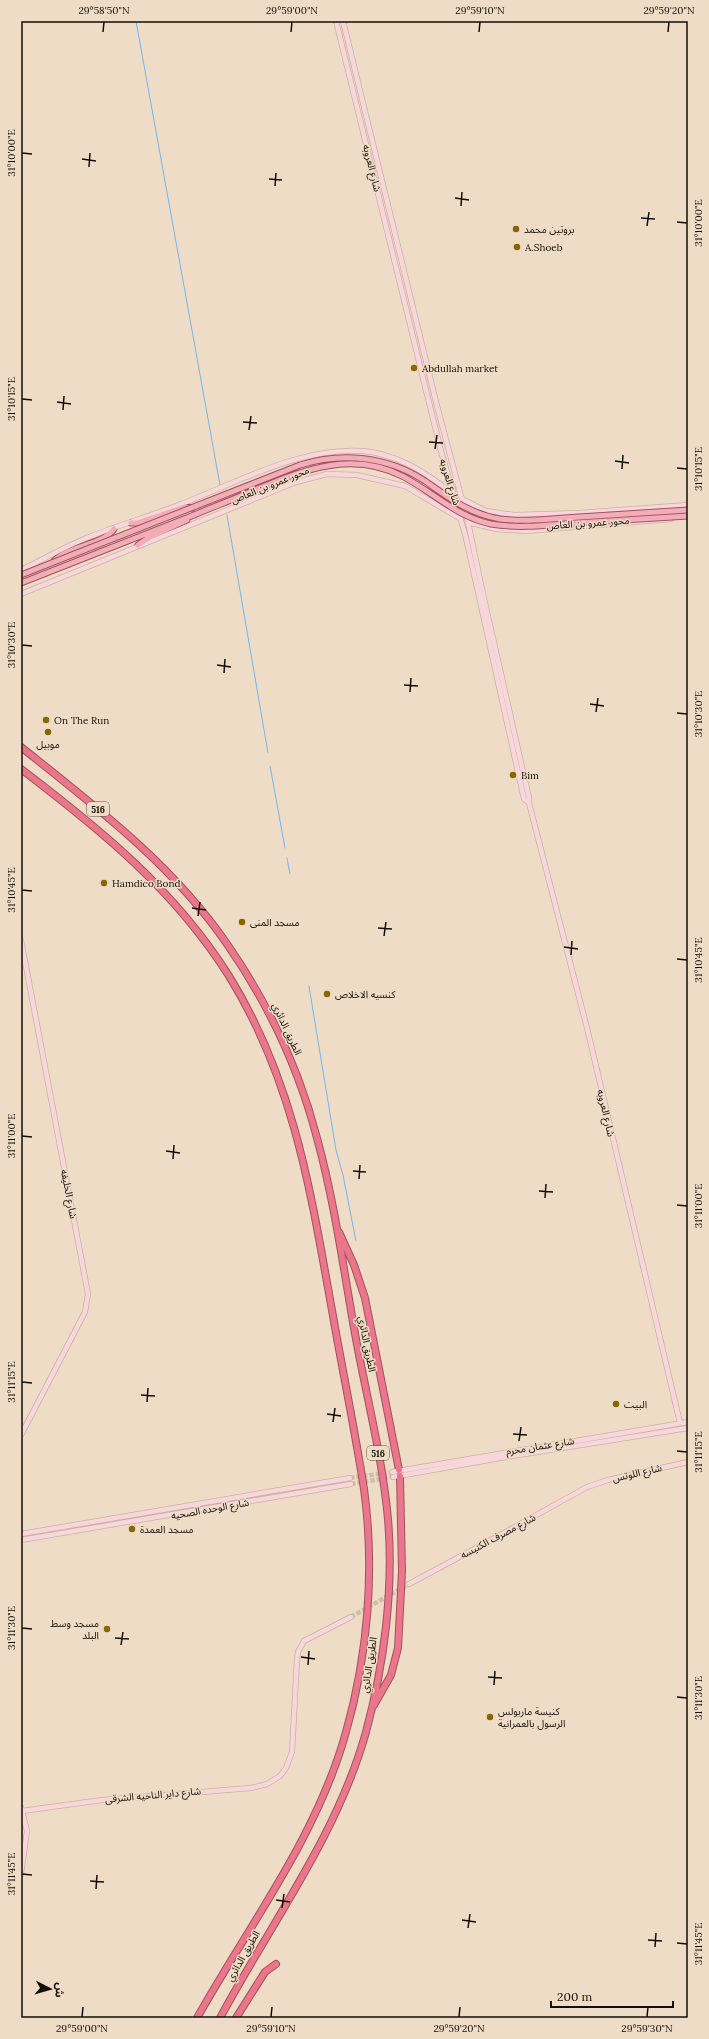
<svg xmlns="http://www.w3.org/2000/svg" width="709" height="2039" font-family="Lora,'Noto Sans Arabic',serif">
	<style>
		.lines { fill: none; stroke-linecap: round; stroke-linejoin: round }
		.stream { stroke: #73b6ec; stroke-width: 1 }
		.secondary-tunnel { stroke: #cebda9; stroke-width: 4.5; stroke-dasharray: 4.5 2; stroke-linecap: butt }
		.secondary-casing { stroke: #c6b49f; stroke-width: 6 }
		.primary-casing { stroke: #a0525d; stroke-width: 7 }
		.highway-casing { stroke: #a0525d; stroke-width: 8 }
		.secondary { stroke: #f9d6dc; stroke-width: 4.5 }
		.primary { stroke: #f3adb9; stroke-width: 5 }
		.highway { stroke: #eb768b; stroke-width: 6 }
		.primary-bridge-casing { stroke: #a0525d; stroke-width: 7; stroke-linecap: butt }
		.primary-bridge { stroke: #f3adb9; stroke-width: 5 }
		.ticks { fill: none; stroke: #140e07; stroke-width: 1.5 }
		.poi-dot { fill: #886602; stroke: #efdcc6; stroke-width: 1.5 }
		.labels { text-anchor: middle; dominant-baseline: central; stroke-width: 3; stroke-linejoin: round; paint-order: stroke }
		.shield { fill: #efdcc6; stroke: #564c40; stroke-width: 1 }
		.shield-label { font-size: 9px; font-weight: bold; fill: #140e07 }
		.street-label { font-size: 10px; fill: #140e07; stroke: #efdcc6 }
		.poi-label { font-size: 10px; fill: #140e07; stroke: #efdcc6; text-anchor: start }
		.neatline { fill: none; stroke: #140e07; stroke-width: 1.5 }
		.ticks-label { font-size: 10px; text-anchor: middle; fill: #140e07 }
	</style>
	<rect width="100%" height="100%" fill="#efdcc6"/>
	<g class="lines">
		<path class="stream" d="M136,21l84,464
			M227,515l41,238
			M270,766l15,82
			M287,858l3,16
			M309,986l27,164 7,25 13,66"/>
		<path class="secondary-tunnel" d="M350,1478l42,-6
			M351,1484l42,-7
			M351,1617l58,-33"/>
		<defs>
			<path id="secondary" d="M336,21l87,357 18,73 25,87 58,261 5,4
				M343,21l94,385 31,116 15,72 46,204v5l59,229 92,391
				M462,499l24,12 28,4 65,-2 109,-8
				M468,522l28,7 30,2 145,-12
				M21,570c23,-11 45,-24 68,-33 30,-12 62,-21 92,-33 58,-22 118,-57 182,-53 33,3 58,19 84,38h6
				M21,594l275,-112 31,-8 30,1 48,11 56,33
				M21,940l67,354 -3,18 -64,123
				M392,1472l296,-50
				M393,1477l107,-19 188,-30
				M21,1534l329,-56
				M21,1540l330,-56
				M409,1584l95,-51 83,-46 21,-7 80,-18
				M21,1807l6,24 -6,43
				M22,1811l80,-11 149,-12 16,-4 13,-8 6,-8 6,-16 5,-93 1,-7 6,-11 47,-24
				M21,1823l3,-5"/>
			<path id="primary" d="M131,523h6l48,-16 7,1
				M138,545l10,-7 39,-18
				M54,561c15,-16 47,-15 60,-32
				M21,583l173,-68"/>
			<path id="highway" d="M21,747c74,59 152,118 206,197 41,59 72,125 90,194 17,62 26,127 37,190 11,63 28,126 34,191 6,69 -4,146 -22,213 -29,104 -95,191 -146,286
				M21,769c80,61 153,120 208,207 66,107 82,218 104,340 10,57 22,115 31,173 11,80 4,166 -18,243 -29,105 -97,193 -149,286
				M339,1232l15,33 11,33 34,172
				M374,1705l17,-30 7,-27 4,-77 -2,-95
				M236,2018l29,-46 11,-8"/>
		</defs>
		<use href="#secondary" class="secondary-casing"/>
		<use href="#primary" class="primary-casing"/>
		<use href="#highway" class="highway-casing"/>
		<use href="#secondary" class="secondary"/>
		<use href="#primary" class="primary"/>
		<use href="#highway" class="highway"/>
		<defs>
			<path id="primary-bridge" d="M194,515c19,-8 38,-15 56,-23 51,-21 100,-43 154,-15 30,16 53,40 87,47 28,5 57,1 85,-1 37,-2 75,-5 112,-7
				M21,575l279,-110c42,-13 87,-9 125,16 24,17 45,33 75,38 26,3 53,0 79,-2 36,-2 73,-5 109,-7"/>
		</defs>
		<use href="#primary-bridge" class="primary-bridge-casing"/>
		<use href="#primary-bridge" class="primary-bridge"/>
	</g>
	<path class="ticks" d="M103,32l1,-10M291,32l1,-10M479,32l1,-10M668,32l1,-10M22,153l10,1M82,159l14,2M89,167l1,-14M269,179l13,1M275,186l1,-13M455,198l14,2M461,206l1,-14M641,218l14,1M677,222l10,1M647,226l2,-14M22,399l10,1M57,402l14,2M63,410l1,-14M243,422l14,1M249,430l2,-14M429,442l14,1M435,449l2,-14M615,461l14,2M677,468l10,1M622,469l1,-14M22,645l10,1M217,665l14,2M224,673l1,-14M404,685l14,1M410,692l1,-14M590,704l14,2M596,712l2,-14M677,713l10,1M22,890l10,1M192,908l14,2M198,916l2,-14M378,928l14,1M384,936l2,-14M564,947l14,2M571,955l1,-14M677,959l10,1M22,1136l10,1M166,1151l14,2M173,1159l1,-14M353,1171l13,1M359,1179l1,-14M539,1191l14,1M545,1198l1,-14M677,1205l10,1M22,1382l10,1M141,1395l14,1M147,1402l1,-14M327,1414l14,2M333,1422l2,-14M513,1434l14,1M519,1441l2,-14M677,1451l10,1M22,1628l10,1M115,1638l14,1M121,1645l2,-13M301,1657l14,2M308,1665l1,-14M488,1677l14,1M494,1685l1,-14M677,1697l10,1M22,1874l10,1M90,1881l14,1M96,1889l1,-14M276,1900l14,2M282,1908l2,-14M462,1920l14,2M468,1928l2,-14M648,1940l14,1M677,1943l10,1M655,1947l1,-14M82,2017l1,-10M271,2017l1,-10M459,2017l1,-10M647,2017l1,-10"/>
	<g class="poi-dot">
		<circle cx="516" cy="229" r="4"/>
		<circle cx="517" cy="247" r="4"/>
		<circle cx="414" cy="368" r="4"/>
		<circle cx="46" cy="720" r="4"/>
		<circle cx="48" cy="732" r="4"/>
		<circle cx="513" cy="775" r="4"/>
		<circle cx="104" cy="883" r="4"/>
		<circle cx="242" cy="922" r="4"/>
		<circle cx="327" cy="994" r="4"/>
		<circle cx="616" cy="1404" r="4"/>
		<circle cx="132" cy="1529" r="4"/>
		<circle cx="107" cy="1629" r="4"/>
		<circle cx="490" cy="1717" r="4"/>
	</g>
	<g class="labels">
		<g class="shield">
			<rect x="87" y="802" width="22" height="14" rx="3"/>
			<rect x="367" y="1446" width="22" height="14" rx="3"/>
		</g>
		<g class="shield-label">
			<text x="98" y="809">516</text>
			<text x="378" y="1453">516</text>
		</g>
		<g class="street-label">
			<text transform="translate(372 168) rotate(76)">شارع العروبه</text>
			<text transform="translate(450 482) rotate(73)">شارع العروبه</text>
			<text transform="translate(270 485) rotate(-22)">محور عمرو بن العاص</text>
			<text transform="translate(588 523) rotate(-4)">محور عمرو بن العاص</text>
			<text transform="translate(287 1029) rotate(65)">الطريق الدائري</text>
			<text transform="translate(606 1113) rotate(77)">شارع العروبه</text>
			<text transform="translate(69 1194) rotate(79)">شارع الخليفه</text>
			<text transform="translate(367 1344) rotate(79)">الطريق الدائري</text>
			<text transform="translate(540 1446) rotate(-9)">شارع عثمان محرم</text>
			<text transform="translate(637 1473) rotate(-13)">شارع اللوتس</text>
			<text transform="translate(210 1509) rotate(-10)">شارع الوحده الصحيه</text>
			<text transform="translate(498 1536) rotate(-28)">شارع مصرف الكنيسه</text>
			<text transform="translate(369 1665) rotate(-81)">الطريق الدائري</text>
			<text transform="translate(153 1795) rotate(-5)">شارع داير الناحيه الشرقى</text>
			<text transform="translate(243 1956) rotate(-60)">الطريق الدائري</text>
		</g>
		<g class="poi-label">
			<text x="524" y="229">بروتين محمد</text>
			<text x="525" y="247">A.Shoeb</text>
			<text x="422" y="368">Abdullah market</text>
			<text x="54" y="720">On The Run</text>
			<text x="48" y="744" text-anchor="middle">موبيل</text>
			<text x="521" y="775">Bim</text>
			<text x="112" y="883">Hamdico Bond</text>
			<text x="250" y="922">مسجد المنى</text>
			<text x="335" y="994">كنسيه الاخلاص</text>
			<text x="624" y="1404">البيت</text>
			<text x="140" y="1529">مسجد العمدة</text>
			<text x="99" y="1623" text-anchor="end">مسجد وسط<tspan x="99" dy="12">البلد</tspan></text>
			<text x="498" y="1711">كنيسة ماربولس<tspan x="498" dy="12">الرسول بالعمرانية</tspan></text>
		</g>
	</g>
	<rect width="709" height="2039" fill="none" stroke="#efdcc6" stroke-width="44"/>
	<g transform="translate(50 1989) rotate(96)" stroke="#efdcc6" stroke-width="3" paint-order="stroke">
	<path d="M0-3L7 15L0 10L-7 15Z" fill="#140e07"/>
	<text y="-6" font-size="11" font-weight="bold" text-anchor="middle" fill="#140e07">ش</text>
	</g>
	<path d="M551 2001v6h122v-6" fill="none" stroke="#140e07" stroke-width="2"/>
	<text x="557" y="2001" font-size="12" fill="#140e07" stroke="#efdcc6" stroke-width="3" paint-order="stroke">200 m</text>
	<rect x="22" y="22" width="665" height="1995" class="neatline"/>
	<g class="ticks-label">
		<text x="104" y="14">29°58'50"N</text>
		<text x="292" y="14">29°59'00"N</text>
		<text x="480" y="14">29°59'10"N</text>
		<text x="669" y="14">29°59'20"N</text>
		<text transform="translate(11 153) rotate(-90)" y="4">31°10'00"E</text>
		<text transform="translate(698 223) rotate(-90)" y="4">31°10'00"E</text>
		<text transform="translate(11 399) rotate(-90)" y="4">31°10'15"E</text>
		<text transform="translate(698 469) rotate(-90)" y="4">31°10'15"E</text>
		<text transform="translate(11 645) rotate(-90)" y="4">31°10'30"E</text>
		<text transform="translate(698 714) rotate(-90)" y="4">31°10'30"E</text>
		<text transform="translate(11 890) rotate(-90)" y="4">31°10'45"E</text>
		<text transform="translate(698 960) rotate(-90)" y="4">31°10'45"E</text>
		<text transform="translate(11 1136) rotate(-90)" y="4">31°11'00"E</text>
		<text transform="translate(698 1206) rotate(-90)" y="4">31°11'00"E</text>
		<text transform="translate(11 1382) rotate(-90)" y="4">31°11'15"E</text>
		<text transform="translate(698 1452) rotate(-90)" y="4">31°11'15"E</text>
		<text transform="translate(11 1628) rotate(-90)" y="4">31°11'30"E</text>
		<text transform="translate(698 1698) rotate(-90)" y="4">31°11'30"E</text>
		<text transform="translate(11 1874) rotate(-90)" y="4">31°11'45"E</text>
		<text transform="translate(698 1944) rotate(-90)" y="4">31°11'45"E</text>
		<text x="82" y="2032">29°59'00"N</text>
		<text x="271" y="2032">29°59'10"N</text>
		<text x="459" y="2032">29°59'20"N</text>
		<text x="647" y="2032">29°59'30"N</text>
	</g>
</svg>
